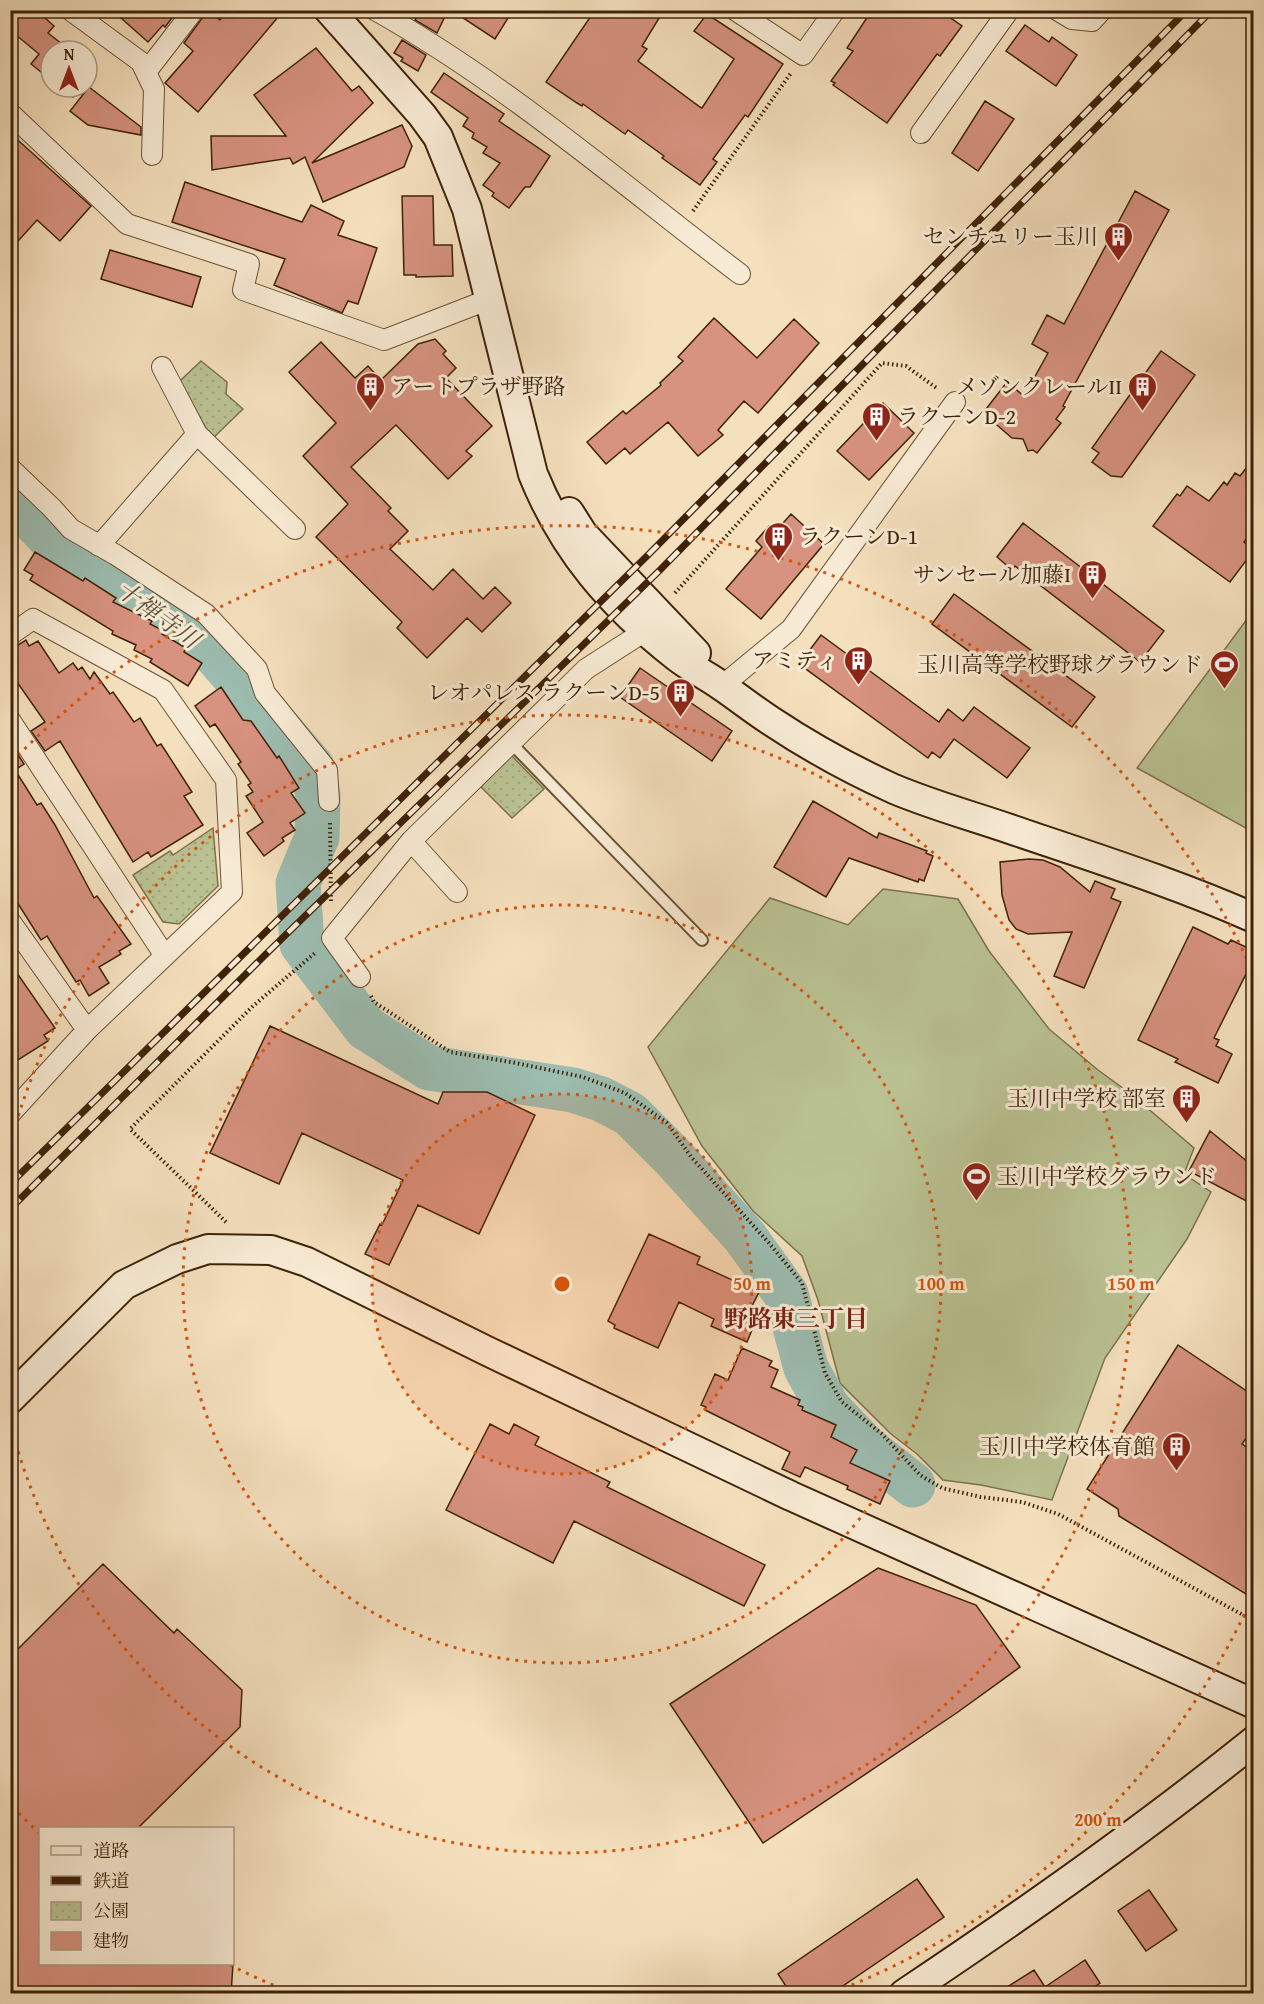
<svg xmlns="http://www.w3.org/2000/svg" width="1264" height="2004" font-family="'Gentium Book Plus','Noto Serif JP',serif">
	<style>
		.green { fill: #bac293; stroke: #7c724e; stroke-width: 1.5 }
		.park { fill: url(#park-dots); stroke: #7c724e; stroke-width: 1.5 }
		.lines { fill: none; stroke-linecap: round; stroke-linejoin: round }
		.river { stroke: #9cbdb1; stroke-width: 45 }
		.building { fill: #d79280; stroke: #3e2208; stroke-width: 1.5 }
		.lane-casing { stroke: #6c5236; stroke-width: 14 }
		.street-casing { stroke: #6c5236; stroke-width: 22 }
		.secondary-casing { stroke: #3e2208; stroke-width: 32 }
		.path { stroke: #3e2208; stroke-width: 4; stroke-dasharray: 1.5 3; stroke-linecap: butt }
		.lane { stroke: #f8ebd5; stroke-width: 10 }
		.street { stroke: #f8ebd5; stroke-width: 20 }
		.secondary { stroke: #f8ebd5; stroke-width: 28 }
		.rail-casing { stroke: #3e2208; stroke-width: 7 }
		.rail { stroke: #f8ebd5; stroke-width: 4.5; stroke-dasharray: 14; stroke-linecap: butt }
		.ring { fill: none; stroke: #d7540c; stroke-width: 3; stroke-dasharray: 3 6 }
		.labels { text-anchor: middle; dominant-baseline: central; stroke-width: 6; stroke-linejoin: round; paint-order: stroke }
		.poi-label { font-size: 22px; fill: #3e2208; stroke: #f8ebd5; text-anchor: end }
		.water-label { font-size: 24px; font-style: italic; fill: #5a503b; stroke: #f8ebd5 }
		.neighbourhood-label { font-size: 24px; font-weight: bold; fill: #7a1f14; stroke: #f8ebd5 }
		.centre { fill: #d7540c; stroke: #f8ebd5; stroke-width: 3 }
		.ring-label { font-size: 18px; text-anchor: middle; font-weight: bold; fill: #d7540c; stroke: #f8ebd5; stroke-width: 6; stroke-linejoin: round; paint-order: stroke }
	</style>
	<defs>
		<pattern id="park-dots" width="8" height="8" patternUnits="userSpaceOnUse" patternTransform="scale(1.5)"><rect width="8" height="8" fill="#bac293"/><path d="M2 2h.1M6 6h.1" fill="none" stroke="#a1a67d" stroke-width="1.8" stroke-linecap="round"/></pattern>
	</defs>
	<rect width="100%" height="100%" fill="#f5e0be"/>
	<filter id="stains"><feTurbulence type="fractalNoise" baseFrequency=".00333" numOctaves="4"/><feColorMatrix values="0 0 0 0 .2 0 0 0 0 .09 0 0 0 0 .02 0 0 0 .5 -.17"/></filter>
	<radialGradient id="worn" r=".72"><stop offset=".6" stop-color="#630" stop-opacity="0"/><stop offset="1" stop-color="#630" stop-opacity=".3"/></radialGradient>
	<path class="green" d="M1253,611v221l-116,-64z
		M883,889l75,10 31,52 60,78 49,41 33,24 63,54 -10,26 27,18 -24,47 -82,119 -53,142 -71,-15 -38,-5 -26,-26 -26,-20 -51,-51 -22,-83 -16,-44 -49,-45 -51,-65 -54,-99 122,-149 78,27z"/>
	<path class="park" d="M201,361l26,21 -1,12 17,15 -31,30 -32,-58z
		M509,753l35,36 -32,29 -31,-31z
		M213,828l5,58 -39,38 -16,-2 -30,-47 37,-24 3,4z"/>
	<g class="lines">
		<path class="river" d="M10,496l48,50 21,15 28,13 31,20 52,37 26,24 96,112 6,28 -1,42 -19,46 4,61 64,84 63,40 144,22 28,9 29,15 43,43 72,80 41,57 20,74 22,40 38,40 47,37"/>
	</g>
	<path class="building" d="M10,10h26l18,16 -6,7 23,18h-20v29l-20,-16 8,-10 -29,-24z
		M112,10h66l-13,17 -2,-2 -15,17z
		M206,10h3l11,10 8,-10h56l-86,102 -33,-29 28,-32 -9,-8 19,-26z
		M421,10h27l-11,23 -22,-13z
		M451,10h62l-18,29z
		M595,10h69l-22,36 5,3 -9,12 62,46 2,1 32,-49 -40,-28 13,-17 76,50 -35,53 -3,-2 -32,44 4,3 -17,23 -38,-27 2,-2 -36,-26 -3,4 -42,-30 -1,2 -5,-3 -31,-21z
		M872,10h67l23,16 -22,30 -3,-2 -50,69 -54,-38 2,-2 -4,-2 22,-30 -6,-3z
		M1025,25l24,17 3,-5 25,18 -21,31 -50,-35z
		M402,40l24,15 -8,16 -17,-10 2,-3 -9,-5z
		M316,48l36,43 7,-5 14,17 -61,60 90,-38 10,21 -8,21 -81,35 -18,-45 -12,7 -3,-6 -78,12 -1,-34h75l-32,-41z
		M444,73l60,41 -5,7 51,35 -20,31h-5l-16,21 -17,-12 2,-3 -11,-8 17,-22 -17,-10 4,-6 -15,-9 2,-5 -11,-7 5,-8 -37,-26z
		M60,87h21l-8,10z
		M89,87l52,40v8l-53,-10 -18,-14z
		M985,101l29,18 -36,52 -26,-18z
		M10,133l81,73 -31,35 -23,-21 -27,30z
		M185,182l117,40 9,-17 33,16 -6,14 39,13 -19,56 -10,-3 -6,12 -68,-28 11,-26 -113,-37z
		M1135,191l34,19 -106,196 2,1 -9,12 5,4 -24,30 -4,-3 -5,1 -5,-12 -11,-1 -29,-25 24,-31 17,14 24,-43 -16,-9 15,-29 17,9z
		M402,196h31l1,49h18l1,31 -37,1v-2h-12z
		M110,250l91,27 -9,30 -91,-28z
		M714,318l43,40 37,-39 25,24 -61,70 -14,-12 -26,29 5,5 -25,21 -30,-34 -38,32 -5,-6 -19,16 -19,-22 36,-31 3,3 35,-29 -1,-2 23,-22 -5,-4z
		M435,339l11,12 -3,3 13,14 -10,10 46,48 -26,25 6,5 -24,23 -52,-54 -45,42 40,41 -3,3 20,20 -18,18 43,41 20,-21 30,30 12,-12 16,16 -29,29 -15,-14 -40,40 -30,-30 5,-6 -86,-85 32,-33 -45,-48 33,-33 -47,-51 32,-30 34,36 13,-12 13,14 37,-36z
		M1161,351l34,24 -73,102 -11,-1 -19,-14 7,-9 -7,-5z
		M883,403l31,30 -45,47 -32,-29z
		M1254,458v71l-10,13 10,8 -24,32 -77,-56 24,-32 3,2 7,-10 22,15 15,-19 3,3 8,-12 5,3z
		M791,514l33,30 -63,75 -35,-30 36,-42 -6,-6 13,-15 7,5z
		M1023,523l141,108 -24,31 -125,-96 -3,4 -15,-13z
		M35,552l48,29 2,-3 31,20 -3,4 39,19 -2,3 14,7 -2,3 24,14 -2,4 18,11 -14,23 -38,-24 2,-3 -18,-9 2,-5 -24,-11 1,-3 -83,-51 3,-5 -9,-5z
		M954,594l141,103 -23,30 -140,-103z
		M821,635l118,87 9,-13 15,12 11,-14 56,41 -23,30 -53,-39 -14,19 -8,-6 -4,6 -129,-94z
		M26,640l3,6 9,-5 21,32 14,-10 5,7 4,-3 8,12 4,-7 16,22 3,-2 21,30 6,-4 17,28 4,-2 31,48 -8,4 19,29 -52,32 -3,-5 -15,10 -73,-121 -15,10 -14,-20 14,-9 -35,-50v-22z
		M640,668l92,63 -20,30 -92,-64z
		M221,687l22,33 8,1 26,37 2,-2 20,32 -8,5 14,20 -15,10 5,7 -13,8 2,3 -20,15 -17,-23 16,-11 -17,-26 7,-4 -5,-7 3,-2 -13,-19 3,-2 -26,-38 -5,3 -15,-21z
		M11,744l13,20 -9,6 22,35 4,-2 14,22 39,73 3,-2 34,48 -12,7 2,3 -22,13 10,16 -20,13 -9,-16 -4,2 -29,-46 -6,4 -31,-49z
		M813,801l64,37 2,-5 48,18 -1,2 7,3 -9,25 -5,-2 -1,3 -69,-24 -23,39 -52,-30z
		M1029,859l14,1 17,7 30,25 5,-11 20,8 -4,9 10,4 -37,86 -30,-12 18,-44 -44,2 -12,-5 -7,-9 -7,-25 -2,-33z
		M1193,927l35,17 3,-4 23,11v7l-40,80 5,2 -3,6 16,8 -14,29 -43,-21 3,-3 -40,-19z
		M10,963l45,65 -11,7 4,6 -38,24z
		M270,1026l168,78 5,-12h44l48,23 -56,119 -61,-29 -29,60 -24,-11 15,-30 2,1 21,-45 -101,-47 -23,51 -69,-31z
		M1210,1131l44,36v38l-65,-34z
		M649,1234l51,23 -3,7 62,28 -11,22 9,4 -10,24 -36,-16 3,-7 -35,-17 -21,46 -44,-20 1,-3 -7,-4z
		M1178,1345l76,51v31l-12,17 12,8v147l-135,-83 -1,-7 -31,-20z
		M742,1348l30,13 -3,5 9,4 -7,17 29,13 -2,5 5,2 -1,3 34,15 -5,12 26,13 -7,13 40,18 -10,23 -33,-15 1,-3 -43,-19 -5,10 -18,-8 8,-17 -85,-42 1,-3 -5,-2 14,-31 13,6z
		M490,1424l19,10 5,-10 25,13 -4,8 75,37 -3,5 158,78 -21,41 -170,-85 -21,42 -107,-53z
		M103,1564l71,69 3,-4 65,61 -2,37 -102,101h-98v136h193l-2,30h-221v-337z
		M878,1568l98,37 44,62 -62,45 -195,131 -93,-139z
		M917,1879l27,38 -113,77h-40l-13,-20z
		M1149,1890l28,40 -31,21 -28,-40z
		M1085,1960l15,23 -15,11h-89l38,-24 11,17z"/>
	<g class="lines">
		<defs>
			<path id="lane" d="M512,744l190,196"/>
			<path id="street" d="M70,10l71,52 13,27 -2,66
				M375,10c130,73 247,174 365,264
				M735,10l68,45 32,-45
				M1057,10l15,9 20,2 10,-11
				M146,72l48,-62
				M10,113l117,111 122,40 -6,26 141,50 106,-41
				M921,133l88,-123
				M162,367l35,67 98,95
				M10,468l42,40 19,21 45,26 90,59 51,55 8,24 62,77 2,31
				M99,546l98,-112
				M10,635l23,-16 130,71 63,90 6,112 -145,138 -77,84
				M722,686l69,-57 164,-227
				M10,720l155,236
				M411,841l46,51
				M10,921l77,109
				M360,977l-28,-39 79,-97 175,-172 59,-38"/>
			<path id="secondary" d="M329,10l93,105 16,22 29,72 66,265c31,77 79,132 144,183 14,11 31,19 46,30 16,11 31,23 48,34 39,26 81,49 123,68 38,16 78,27 116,40 82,28 165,54 244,89
				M569,512l14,22 113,119
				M10,1399l114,-114 53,-26 31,-10 63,1 36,12 180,89 304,145 463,208
				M904,1994c120,-80 238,-163 350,-253"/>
		</defs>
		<use href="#lane" class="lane-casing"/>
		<use href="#street" class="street-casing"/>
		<use href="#secondary" class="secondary-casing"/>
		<path class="path" d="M693,211l98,-138
			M675,593l207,-230 24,3 32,23
			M330,823l1,79
			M371,996l3,6 76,50 61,10 72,15 42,16 42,30 25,35 77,85 33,40 23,90 17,29 40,32 38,41 22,13 39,9 41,5 36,12 196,107
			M226,1222l-96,-93 123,-123 62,-53"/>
		<use href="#lane" class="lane"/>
		<use href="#street" class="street"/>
		<use href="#secondary" class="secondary"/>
		<defs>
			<path id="rail" d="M10,1184l638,-629 539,-545
				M10,1209l254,-253 396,-386 552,-560"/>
		</defs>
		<use href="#rail" class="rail-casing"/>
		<use href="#rail" class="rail"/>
	</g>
	<circle cx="562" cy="1284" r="190" fill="#d7540c" fill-opacity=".12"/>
	<g class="ring">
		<circle cx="562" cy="1284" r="190"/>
		<circle cx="562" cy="1284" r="379"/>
		<path d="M11 1142A569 569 0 1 1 11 1426"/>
		<path d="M1252 1598A758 758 0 0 1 834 1992M290 1992A758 758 0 0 1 230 1965M40 1834A758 758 0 0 1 12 1806M12 762A758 758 0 0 1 1252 970"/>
	</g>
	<defs>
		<symbol id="building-pin" viewBox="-11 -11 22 30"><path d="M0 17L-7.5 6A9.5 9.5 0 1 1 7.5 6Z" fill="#8f2418" stroke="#f8ebd5"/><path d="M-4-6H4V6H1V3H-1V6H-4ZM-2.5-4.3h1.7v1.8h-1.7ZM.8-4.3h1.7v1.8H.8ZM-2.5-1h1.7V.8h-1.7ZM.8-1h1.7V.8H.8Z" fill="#fff"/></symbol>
		<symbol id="stadium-pin" viewBox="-11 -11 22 30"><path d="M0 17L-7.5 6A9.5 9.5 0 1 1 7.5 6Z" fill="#8f2418" stroke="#f8ebd5"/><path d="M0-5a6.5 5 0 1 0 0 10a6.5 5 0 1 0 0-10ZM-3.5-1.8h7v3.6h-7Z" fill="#fff"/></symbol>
	</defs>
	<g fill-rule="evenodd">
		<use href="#building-pin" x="1102" y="220" width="33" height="45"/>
		<use href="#building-pin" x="354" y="370" width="33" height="45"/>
		<use href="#building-pin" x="1126" y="370" width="33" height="45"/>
		<use href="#building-pin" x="860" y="400" width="33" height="45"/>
		<use href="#building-pin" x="762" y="520" width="33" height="45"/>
		<use href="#building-pin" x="1076" y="558" width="33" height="45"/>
		<use href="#building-pin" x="842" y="644" width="33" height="45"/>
		<use href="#stadium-pin" x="1208" y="648" width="33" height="45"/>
		<use href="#building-pin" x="664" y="676" width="33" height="45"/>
		<use href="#building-pin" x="1170" y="1082" width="33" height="45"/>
		<use href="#stadium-pin" x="960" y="1160" width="33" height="45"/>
		<use href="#building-pin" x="1160" y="1430" width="33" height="45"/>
	</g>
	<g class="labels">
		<g class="poi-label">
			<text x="1098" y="236">センチュリー玉川</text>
			<text x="391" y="386" text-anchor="start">アートプラザ野路</text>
			<text x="1122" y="386">メゾンクレールⅡ</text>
			<text x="897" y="416" text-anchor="start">ラクーンD-2</text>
			<text x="799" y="536" text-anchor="start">ラクーンD-1</text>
			<text x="1071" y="574">サンセール加藤Ⅰ</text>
			<text x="838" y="660">アミティ</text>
			<text x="1203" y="664">玉川高等学校野球グラウンド</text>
			<text x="660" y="692">レオパレス ラクーンD-5</text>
			<text x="1166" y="1098">玉川中学校 部室</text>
			<text x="997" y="1176" text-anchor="start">玉川中学校グラウンド</text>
			<text x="1155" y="1446">玉川中学校体育館</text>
		</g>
		<g class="water-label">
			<text transform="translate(158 614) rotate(36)">十禅寺川</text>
		</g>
		<g class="neighbourhood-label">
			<text x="796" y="1318">野路東三丁目</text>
		</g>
	</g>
	<circle cx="562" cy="1284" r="9" class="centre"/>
	<g class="ring-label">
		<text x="752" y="1290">50 m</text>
		<text x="941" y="1290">100 m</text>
		<text x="1131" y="1290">150 m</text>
		<text x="1098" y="1826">200 m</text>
	</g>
	<rect width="1264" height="2004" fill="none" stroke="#f5e0be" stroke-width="36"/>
	<rect x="12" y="12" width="1240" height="1980" fill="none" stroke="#3e2208" stroke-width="3"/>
	<rect x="18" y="18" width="1228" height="1968" fill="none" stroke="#3e2208" stroke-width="1.5"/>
	<rect x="39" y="1827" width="195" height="138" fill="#f8ebd5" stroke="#ae9b83" stroke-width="1.5"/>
	<rect x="51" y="1846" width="30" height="9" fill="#f8ebd5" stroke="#ae9b83" stroke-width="1.5"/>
	<text x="93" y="1857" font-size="18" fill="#3e2208">道路</text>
	<rect x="51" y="1876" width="30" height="9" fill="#3e2208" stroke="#ae9b83" stroke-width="1.5"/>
	<text x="93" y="1887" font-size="18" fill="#3e2208">鉄道</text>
	<rect x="51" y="1902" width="30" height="18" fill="url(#park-dots)" stroke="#ae9b83" stroke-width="1.5"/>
	<text x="93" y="1917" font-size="18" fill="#3e2208">公園</text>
	<rect x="51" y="1932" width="30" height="18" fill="#d79280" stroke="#ae9b83" stroke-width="1.5"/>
	<text x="93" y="1947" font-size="18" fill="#3e2208">建物</text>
	<g transform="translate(69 69)"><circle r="28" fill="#f8ebd5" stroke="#ae9b83" stroke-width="1.5"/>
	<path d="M0-4.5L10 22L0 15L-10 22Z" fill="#8f2418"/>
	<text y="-9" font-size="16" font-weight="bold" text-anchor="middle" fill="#3e2208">N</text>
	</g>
	<rect width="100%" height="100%" filter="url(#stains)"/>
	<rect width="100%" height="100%" fill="url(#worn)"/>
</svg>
